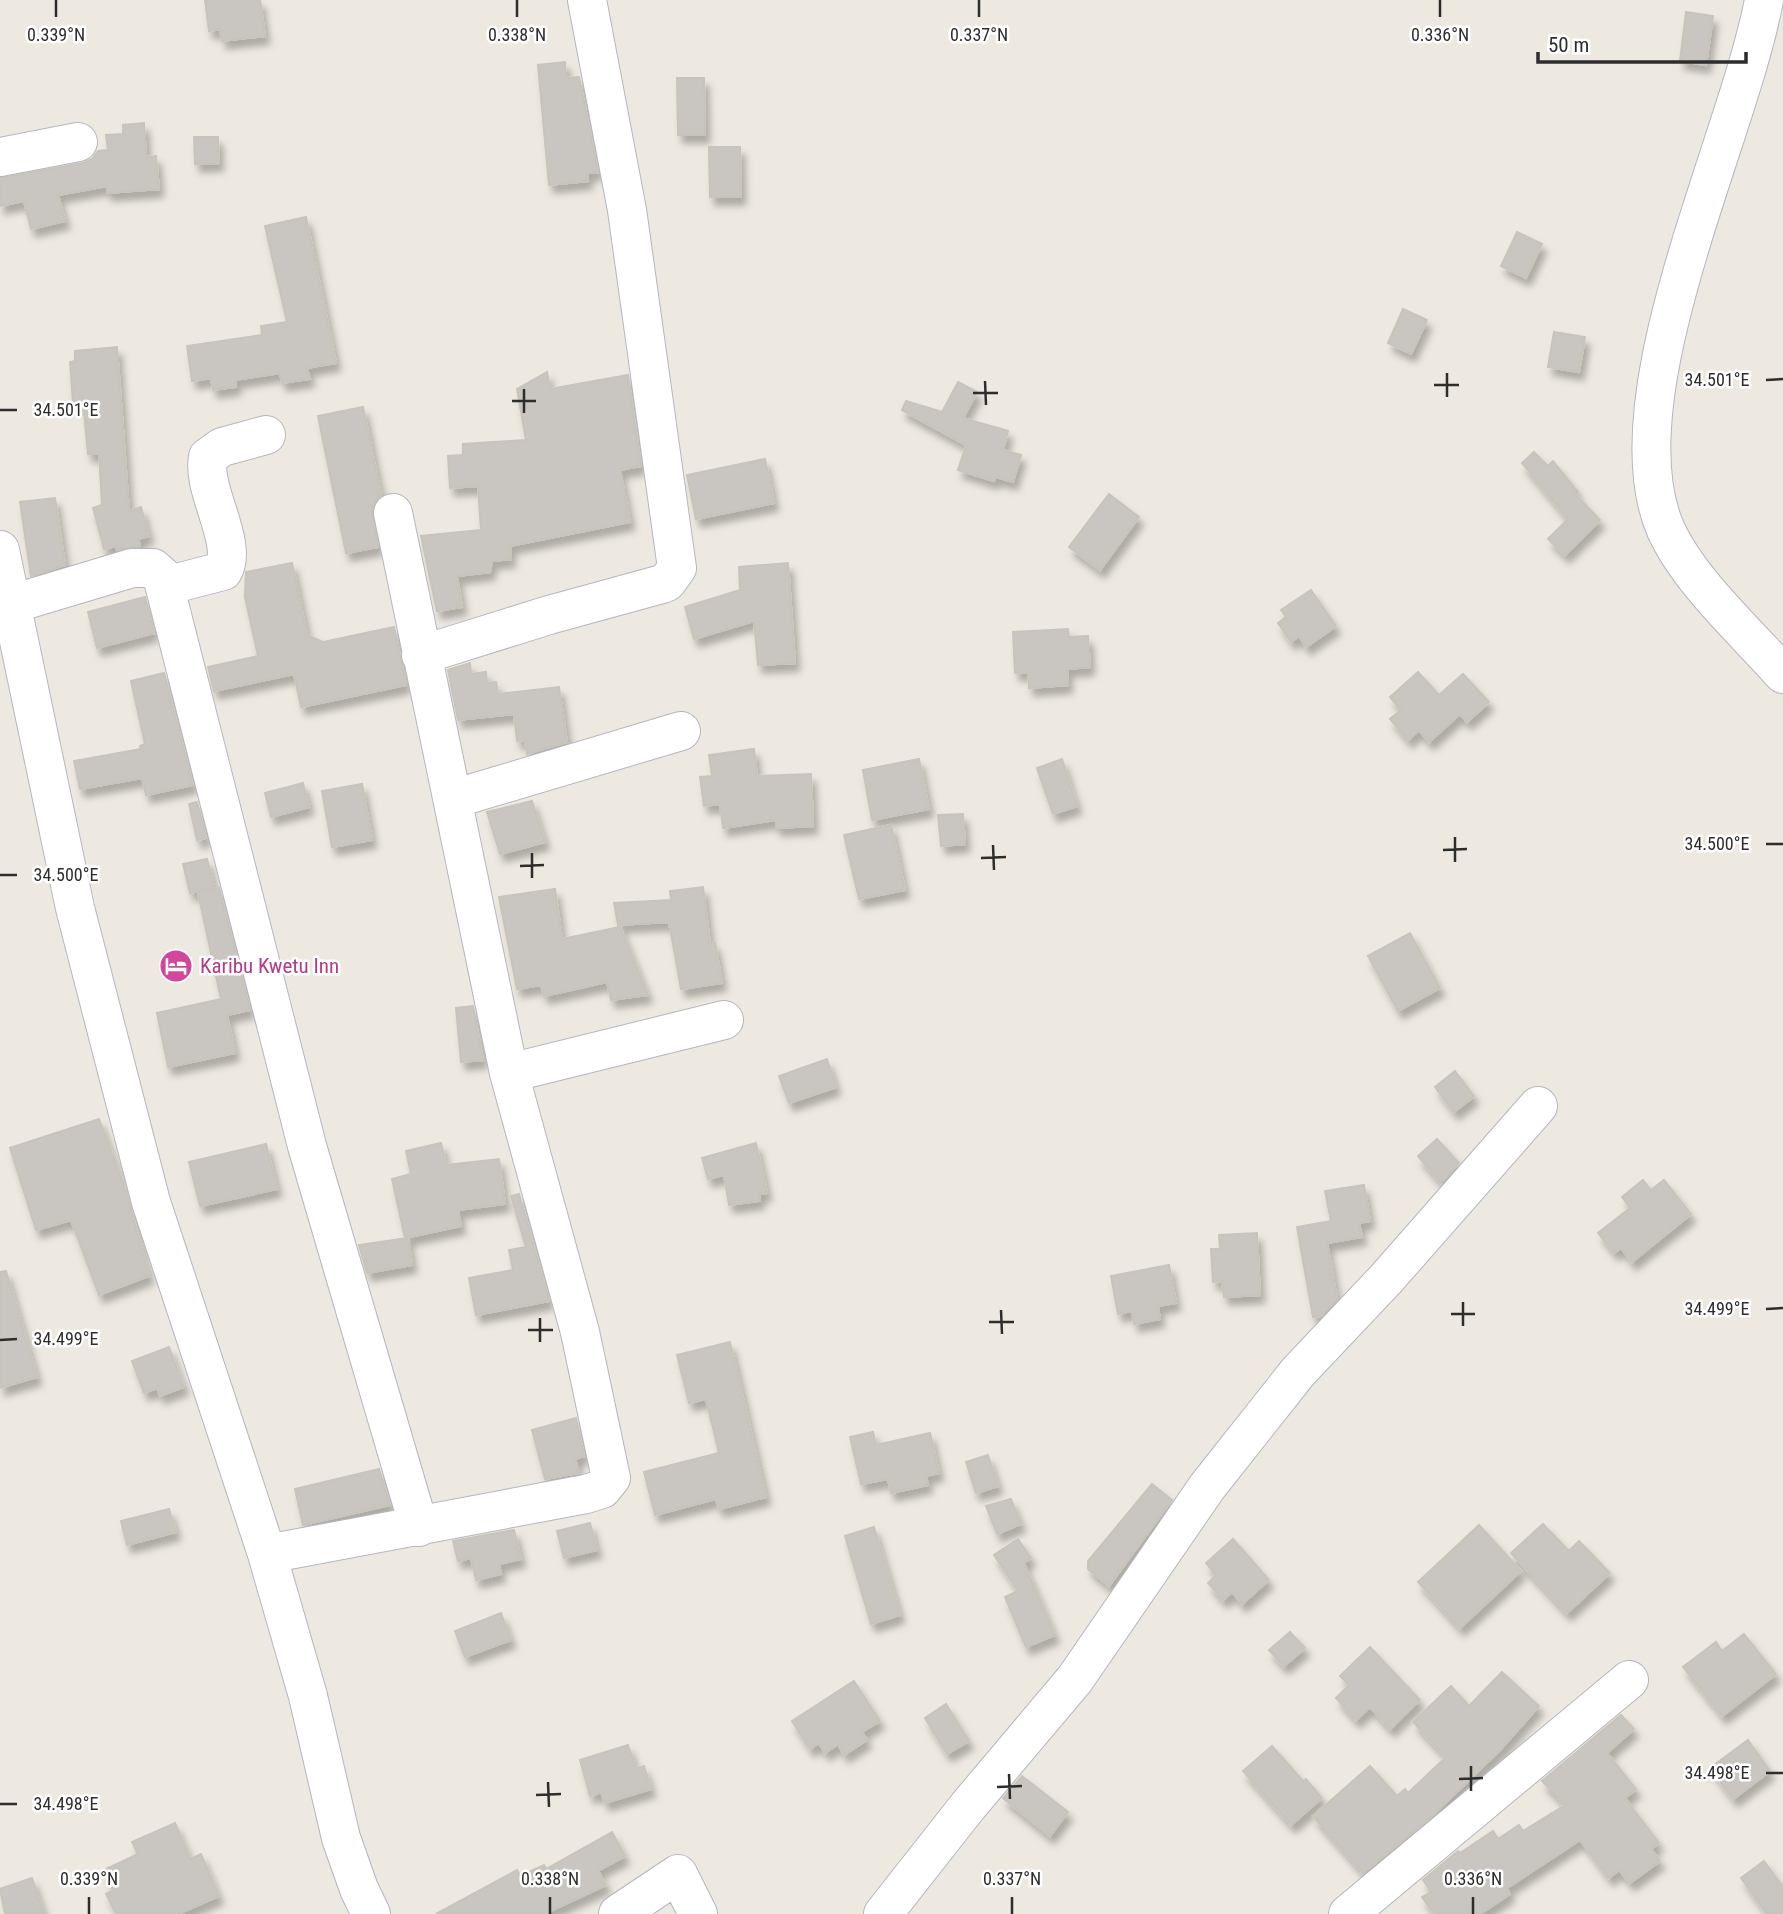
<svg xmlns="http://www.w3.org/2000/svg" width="1783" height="1914" font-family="'Roboto Condensed',sans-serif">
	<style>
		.building { fill: #c9c5c0; stroke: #c9c4ba; stroke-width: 2; filter: url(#shadow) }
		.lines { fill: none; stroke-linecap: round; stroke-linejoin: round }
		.minor-casing { stroke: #b4b6bf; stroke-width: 40 }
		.minor { stroke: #fff; stroke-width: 38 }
		.ticks { fill: none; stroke: #2d2d2d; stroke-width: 2.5 }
		.labels { text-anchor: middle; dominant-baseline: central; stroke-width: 5; stroke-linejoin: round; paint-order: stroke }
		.hotel-label { font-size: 21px; fill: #b23c85; stroke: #fff; text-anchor: start }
		.ticks-label { font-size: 18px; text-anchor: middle; fill: #2d2d2d; stroke: #fff; stroke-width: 5; stroke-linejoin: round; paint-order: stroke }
	</style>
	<defs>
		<filter id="shadow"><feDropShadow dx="4.5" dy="8" stdDeviation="3.5" flood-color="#0004"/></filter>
	</defs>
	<rect width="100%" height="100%" fill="#ede9e1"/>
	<path class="building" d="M205,0h55l5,36 -43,5 -2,-12 -11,2z
		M1686,12l27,4 -7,49 -26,-4z
		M565,62l1,16 13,-1 19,95 -11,1 1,8 -39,4 -11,-120z
		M677,78h27l1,57h-27z
		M144,123l2,34 10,-1 3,33 -52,4v-7l-49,9 7,26 -34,8 -7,-28 -24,5v-28l83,-15 9,-4 6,-8 10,-1 -2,-15 17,-1v-9z
		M194,137h24l1,26 -24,1z
		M709,147h31l1,50h-31z
		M306,217l30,146 -29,5 3,11 -28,4 -2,-10 -45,7 1,7 -23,3 -2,-12 -19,3 -5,-35 75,-11 -1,-9 26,-4 -22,-96z
		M1517,232l25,12 -16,34 -25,-12z
		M1403,309l24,11 -16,34 -23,-11z
		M1554,332l31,5 -6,35 -31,-5z
		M117,347l12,164 12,-4 8,29 -11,3 2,7 -23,4 -1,-4 -12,3 -11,-41 9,-3 -3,-51h-11l-5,-52 -10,1 -3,-41 5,-1v-10z
		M547,372l3,17 78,-14 13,91 -21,4 10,52 -120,24 1,13 -19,2 -2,11 -33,4 5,31 -25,4 -16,-75 60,-6 -3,-44 -28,2 -2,-32 15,-1v-11l63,-4 -9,-51z
		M958,382l19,10 -14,26 45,13 -5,19 18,5 -8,27 -17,-5 -2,4 -36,-11 8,-25 -64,-35 4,-9 36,11z
		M363,407l18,88 -9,12 6,40 -32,6 -28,-137z
		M1534,452l14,14 5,-5 25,31 -3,2 25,26 -35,35 -17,-16 20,-20 -46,-56z
		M765,459l9,44 -78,16 -9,-44z
		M1109,494l30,23 -39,53 -31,-23z
		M55,498l10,67 -34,11 -11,-74z
		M292,563l15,72 16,7 71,-15 12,58 -105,22 -7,-33 -80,17 -6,-24 50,-11 -13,-59 1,-25z
		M788,563l7,100 -37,2 -4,-44 -60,18 -9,-32 55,-17 -1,-23z
		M1311,590l25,36 -30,21 -7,-11 -8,6 -13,-19 8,-6 -5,-7z
		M145,597l9,36 -57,15 -9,-36z
		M1068,629l1,8 19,-1 2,31 -23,2 1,16 -39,3 -1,-16 -13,1 -2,-41z
		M470,663l1,11 15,-2 1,11 9,-1 2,12 61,-7 8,55 -40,12 -2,-14 -8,1 -3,-27 -56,6 -10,-50z
		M1418,672l21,23 24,-21 26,28 -22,20 -7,-8 -31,28 -10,-12 -11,10 -18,-21 11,-9 -11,-13z
		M164,673l29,112 -47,10 -4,-17 -62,11 -6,-28 67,-12 -1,-3 5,-2 -14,-63z
		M754,749l3,27 54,-2 2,52 -37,2v-8l-53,8 -3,-24 -16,2 -4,-29 12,-1 -3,-21z
		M919,759l10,50 -57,11 -9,-50z
		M1062,759l15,47 -24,8 -16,-46z
		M303,783l6,24 -38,10 -6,-24z
		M362,784l10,56 -40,7 -10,-56z
		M532,801l13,41 -45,12 -13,-42z
		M197,802l9,36 -9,2 -8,-36z
		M963,814l2,30 -24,2 -3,-31z
		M891,825l14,65 -46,9 -15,-64z
		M207,859l7,28 -24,6 -7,-29z
		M703,887l7,57 5,-1 7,40 -41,6 -12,-67 -51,3 -4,-22 57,-3 -1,-9z
		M219,888l31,122 -23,5 8,38 -67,14 -11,-54 64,-14 -23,-106z
		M555,889l7,50 58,-12 28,68 -37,5 -4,-18 -63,14 -3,-11 -24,4 -18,-92z
		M1410,933l30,55 -42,23 -30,-55z
		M473,1006l10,54 -22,2 -5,-54z
		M827,1059l9,28 -47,16 -10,-27z
		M1455,1071l19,25 -20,16 -19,-25z
		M99,1119l27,72 23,85 -50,19 -28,-75 -35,10 -26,-82z
		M1437,1139l22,24 -18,20 -23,-27z
		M441,1143l5,22 53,-6 6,45 -47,6 3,16 -56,12 -13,-59 19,-5 -5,-23z
		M756,1143l11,50 -8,1 1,7 -31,4 -5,-30 -16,4 -6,-21z
		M266,1144l11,45 -77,17 -11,-44z
		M1643,1180l8,10 13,-10 27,34 -59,48 -11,-14 -7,5 -16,-20 32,-25 -8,-11z
		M1364,1185l6,36 -11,2 3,14 -35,6 10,56 -16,17 -8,1 -16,-90 34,-6 -6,-30z
		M519,1194l30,107 -73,14 -7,-37 44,-8 -4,-20 17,-3 -15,-51z
		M1257,1233l3,62 -36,2 -2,-16 -9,1 -2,-33h9l-1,-14z
		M408,1238l4,27 -45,8 -8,-28z
		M1169,1265l7,38 -18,3 2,13 -26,5 -2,-13 -14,3 -7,-38z
		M6,1271l31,106 -37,11v-116z
		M730,1342l36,155 -47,12 -3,-10 -61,16 -11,-43 75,-19 -13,-54 -17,4 -12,-48z
		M169,1347l15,40 -24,9 -3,-8 -13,5 -12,-32z
		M576,1418l8,38 -9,3 4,14 -34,6 -13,-49z
		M873,1432l3,13 54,-12 9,40 -13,3 2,9 -37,8 -3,-14 -27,5 -11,-47z
		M988,1455l10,31 -22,7 -10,-31z
		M379,1469l11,36 -87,20 -8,-36z
		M1152,1484l20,16 -63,86 -21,-17v-8z
		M1011,1499l10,25 -24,10 -11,-28z
		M169,1509l7,23 -49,13 -6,-24z
		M590,1523l7,27 -33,8 -7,-27z
		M1543,1524l26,27 10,-10 31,32 -43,40 -56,-60z
		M1479,1525l42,46 -61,57 -42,-46z
		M874,1527l26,88 -29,9 -26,-88z
		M514,1530l7,29 -22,5 2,10 -25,6 -5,-22 -13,3 -5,-20z
		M1018,1539l13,19 -7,5 31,72 -29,12 -21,-50 13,-6 -24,-36z
		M1233,1539l36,41 -27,24 -10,-12 -9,8 -15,-17 8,-8 -10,-12z
		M501,1613l10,27 -46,17 -10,-26z
		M1290,1632l15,16 -21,18 -15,-16z
		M1744,1634l32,40 -54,42 -39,-49 33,-25 6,9z
		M1370,1647l50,53 -30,29 -20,-22 -14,13 -20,-22 13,-13 -9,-9z
		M1502,1672l37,34 -39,44 -70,68 -67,55 -50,-57 57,-50 27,30 8,-7 3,4 38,-36 -33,-35 38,-36 18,20z
		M854,1681l26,40 -18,11 5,8 -23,15 -6,-11 -13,9 -6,-10 -9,6 -18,-28z
		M946,1704l23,37 -22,13 -22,-36z
		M1621,1715l13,14 -27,24 29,36 -11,9 34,45 -8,6 9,12 -30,22 -11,-13 -10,8 -29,-38 -73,48 3,6 -30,20h-46l-12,-17 9,-5 -8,-12 35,-29 2,2 33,-22 5,8 21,-14 4,6 42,-26 -23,-24z
		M1748,1740l22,31 -37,28 -23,-31z
		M628,1745l8,24 8,-3 7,23 -46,14 -4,-11 -11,4 -10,-36z
		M1272,1746l31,35 3,-2 16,19 -31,27 -48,-54z
		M1022,1776l46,36 -18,24 -47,-38z
		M175,1823l15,36 11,-5 18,42 -41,18h-62l-10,-20 7,-4 -9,-20 34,-16 -6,-12z
		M612,1832l13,24 -27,15 8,14 -62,29h-108l81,-44 3,6 24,-11 2,4z
		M1764,1861l19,26v27h-16l-26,-36z
		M32,1878l12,36h-39l-5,-25z"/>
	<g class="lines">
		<defs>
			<path id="minor" d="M1764,0c-26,139 -156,400 -98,530 24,52 79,101 117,144
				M0,157l78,-15
				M0,550l75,358 76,294 116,352 41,142 33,142 18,51 12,25
				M165,586l58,-15c16,-28 -22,-81 -15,-114l14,-10 44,-12
				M12,604l120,-36h21l9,8 145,570 112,381
				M421,655l128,-40 113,-31 5,-2 10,-14 -50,-358 -40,-210
				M453,799l228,-68
				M509,1073l215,-53
				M267,1554l319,-60 16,-5 9,-11 -31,-146 -71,-259 -116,-560
				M618,1914l60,-40 20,40
				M883,1914l85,-108 107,-127 132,-192 91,-115 88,-93 152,-173
				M1348,1914l281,-234"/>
		</defs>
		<use href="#minor" class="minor-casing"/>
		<use href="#minor" class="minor"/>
	</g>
	<path class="ticks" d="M56,0v17M517,0v17M979,0v17M1440,0v17M1447,373v24M1766,380l17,-1M985,381l1,24M1434,385h25M524,389v24M973,393h25M512,401h24M0,410h17M1455,837v25M1766,844h17M993,845l1,25M1443,850l24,-1M532,853v25M981,858l25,-1M520,866l24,-1M0,875h17M1463,1302v24M1766,1309l17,-1M1001,1310l1,24M1451,1314h24M540,1318v24M989,1322h25M528,1330h25M0,1340l17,-1M1471,1766v25M1766,1773h17M1009,1774l1,25M1459,1779l24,-1M548,1782l1,25M997,1787l25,-1M536,1795l25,-1M0,1804h17M89,1897v17M550,1897v17M1012,1897v17M1473,1897v17"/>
	<defs>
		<symbol id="hotel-disc" viewBox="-11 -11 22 22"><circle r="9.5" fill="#d1479c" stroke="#fff"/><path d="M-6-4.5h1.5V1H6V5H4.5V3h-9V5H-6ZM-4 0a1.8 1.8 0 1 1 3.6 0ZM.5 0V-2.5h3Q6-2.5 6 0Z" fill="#fff"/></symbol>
	</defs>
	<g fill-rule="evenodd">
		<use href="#hotel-disc" x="157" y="947" width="38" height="38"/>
	</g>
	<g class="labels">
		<g class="hotel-label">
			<text x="200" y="966">Karibu Kwetu Inn</text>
		</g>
	</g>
	<g class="ticks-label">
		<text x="56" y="41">0.339°N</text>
		<text x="517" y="41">0.338°N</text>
		<text x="979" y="41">0.337°N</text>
		<text x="1440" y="41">0.336°N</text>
		<text x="1717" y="386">34.501°E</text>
		<text x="66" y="416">34.501°E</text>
		<text x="1717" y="850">34.500°E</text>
		<text x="66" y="881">34.500°E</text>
		<text x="1717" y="1315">34.499°E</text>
		<text x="66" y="1345">34.499°E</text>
		<text x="1717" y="1779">34.498°E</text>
		<text x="66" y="1810">34.498°E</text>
		<text x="89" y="1885">0.339°N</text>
		<text x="550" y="1885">0.338°N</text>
		<text x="1012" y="1885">0.337°N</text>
		<text x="1473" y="1885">0.336°N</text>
	</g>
	<path d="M1538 52v10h208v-10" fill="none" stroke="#2d2d2d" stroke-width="3.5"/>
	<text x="1548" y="52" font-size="21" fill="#2d2d2d" stroke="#ffffff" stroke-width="5" paint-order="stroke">50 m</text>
</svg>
